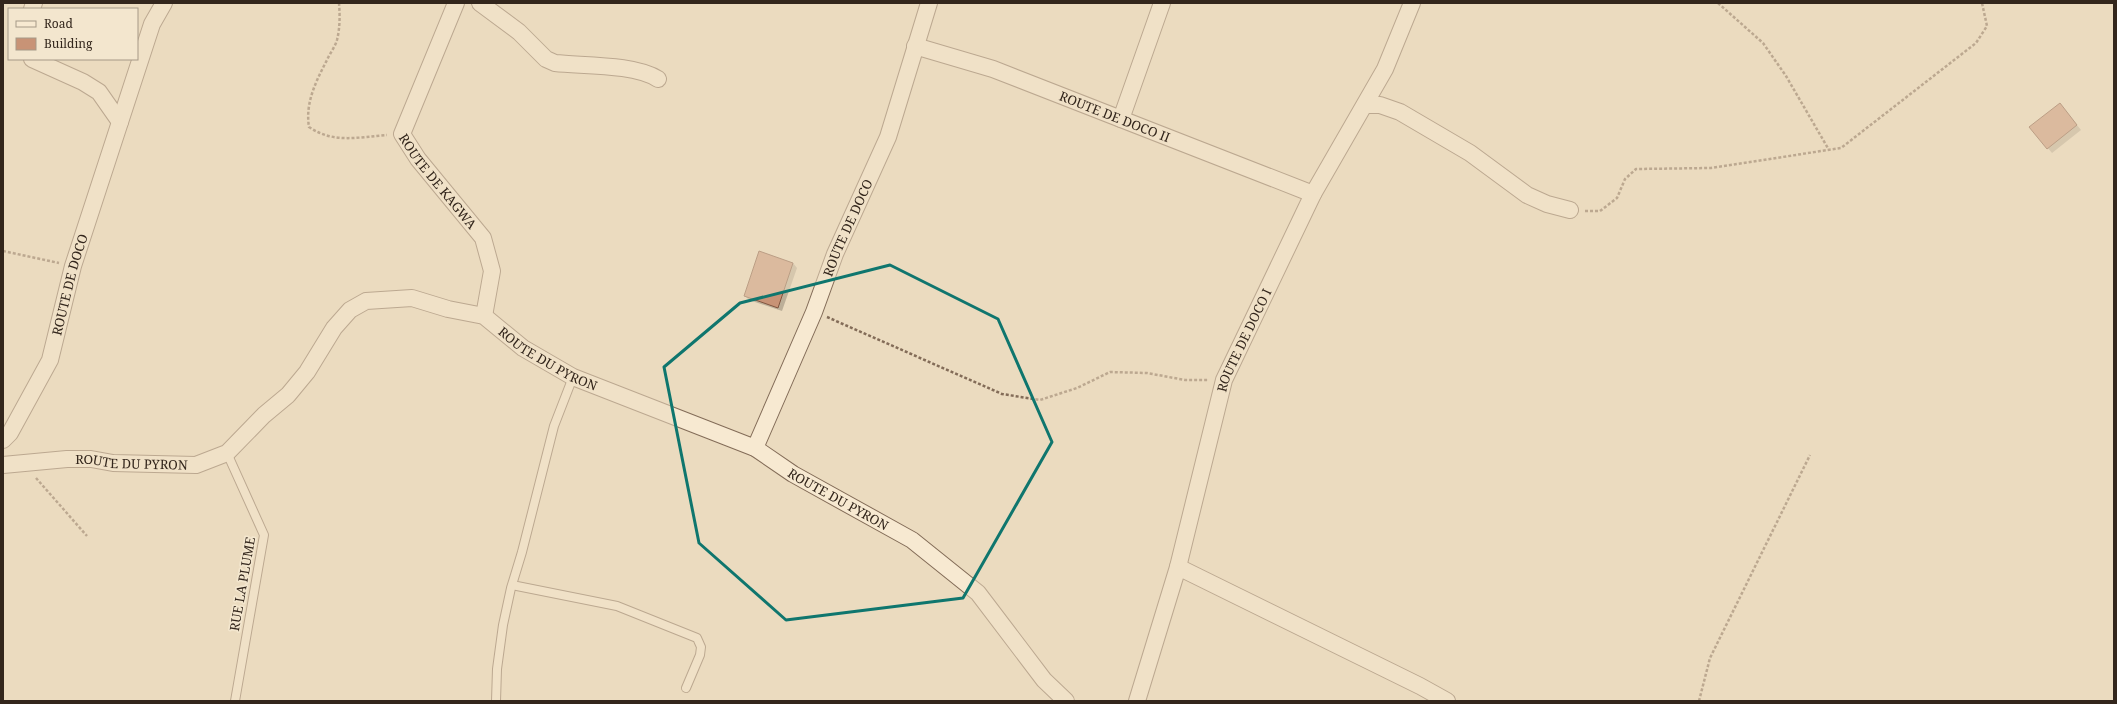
<svg xmlns="http://www.w3.org/2000/svg" width="2117" height="704" font-family="'Noto Serif',serif">
	<style>
		.shadow { fill: #0003 }
		.building { fill: #c89376; stroke: #81553f }
		.lines { fill: none; stroke-linecap: round; stroke-linejoin: round }
		.service-casing { stroke: #836c58; stroke-width: 10 }
		.minor-casing { stroke: #836c58; stroke-width: 18 }
		.path { stroke: #836c58; stroke-width: 2.5; stroke-dasharray: 3 2; stroke-linecap: butt }
		.service { stroke: #f7e9d1; stroke-width: 8 }
		.minor { stroke: #f7e9d1; stroke-width: 16 }
		.marked { fill: none; stroke: #0f766e; stroke-width: 3; stroke-linejoin: round }
		.labels { text-anchor: middle; dominant-baseline: central; stroke-width: 3.5; stroke-linejoin: round; paint-order: stroke }
		.street-label { font-size: 13px; fill: #33261c; stroke: #f3e6ce }
	</style>
	<rect width="100%" height="100%" fill="#ebdbbf"/>
	<path class="shadow" d="M2064,109l17,21 -29,23 -21,-25z
		M793,263l4,5 -15,43 -33,-11 -4,-4z"/>
	<path class="building" d="M2060,103l17,22 -30,24 -18,-22z
		M759,251l34,12 -15,45 -34,-12z"/>
	<g class="lines">
		<defs>
			<path id="service" d="M227,453l37,82 -29,166
				M512,585l105,21 80,32 4,9 -1,8 -14,33
				M496,701l1,-32 6,-44 8,-37 11,-36 32,-126 19,-49"/>
			<g id="minor">
				<path id="s1" d="M456,3l-54,131 16,25 65,79 9,33 -8,45"/>
				<path d="M480,3l39,29 27,27 9,4c29,3 80,1 103,16"/>
				<path d="M32,9l2,-6"/>
				<path id="s2" d="M915,46l78,23 320,125"/>
				<path d="M32,59l51,23 16,10 21,30"/>
				<path d="M1365,105h15l20,7 70,41 57,42 20,9 23,6"/>
				<path d="M1121,119l41,-116"/>
				<path id="s3" d="M3,440l7,-7 40,-73 23,-94 79,-242 12,-21"/>
				<path id="s4" d="M755,448l59,-136 21,-58 53,-117 41,-134"/>
				<path id="s5" d="M3,465l64,-6h24l22,4 83,2 31,-12 37,-38 24,-20 19,-23 27,-44 16,-18 16,-9 46,-3 36,11 36,7 39,32 50,29 182,71 38,26 119,66 66,53 66,87 22,21"/>
				<path d="M1178,567l242,119 27,15"/>
				<path id="s6" d="M1137,701l41,-134 46,-187 89,-186 72,-125 27,-66"/>
			</g>
		</defs>
		<use href="#service" class="service-casing"/>
		<use href="#minor" class="minor-casing"/>
		<path class="path" d="M339,3c1,12 1,25 -2,37 -2,7 -7,13 -10,20 -11,21 -22,43 -18,67 25,17 50,10 78,8
			M1718,3l45,40 23,33 43,74
			M1585,211h15l17,-13 8,-19 11,-10 75,-1 130,-20 135,-105 11,-17 -5,-23
			M3,251l56,12
			M827,317l175,77 38,6 37,-12 33,-16 37,1 38,7h23
			M36,478l51,58
			M1699,701l11,-43 100,-203"/>
		<use href="#service" class="service"/>
		<use href="#minor" class="minor"/>
	</g>
	<path d="M0 0H2117V704H0ZM890,265l108,54 54,123 -89,156 -177,22 -87,-77 -35,-176 76,-64z" fill="#ebdbbf" fill-opacity=".55" fill-rule="evenodd"/>
	<path class="marked" d="M890,265l108,54 54,123 -89,156 -177,22 -87,-77 -35,-176 76,-64z"/>
	<g class="labels">
		<g class="street-label">
			<text stroke="none"><textPath href="#s2" startOffset="212">ROUTE DE DOCO II</textPath></text>
			<text stroke="none"><textPath href="#s1" startOffset="201">ROUTE DE KAGWA</textPath></text>
			<text stroke="none"><textPath href="#s4" startOffset="239">ROUTE DE DOCO</textPath></text>
			<text stroke="none"><textPath href="#s3" startOffset="171">ROUTE DE DOCO</textPath></text>
			<text stroke="none"><textPath href="#s6" startOffset="377">ROUTE DE DOCO I</textPath></text>
			<text stroke="none"><textPath href="#s5" startOffset="633">ROUTE DU PYRON</textPath></text>
			<text stroke="none"><textPath href="#s5" startOffset="129">ROUTE DU PYRON</textPath></text>
			<text stroke="none"><textPath href="#s5" startOffset="957">ROUTE DU PYRON</textPath></text>
			<text transform="translate(242 584) rotate(-80)">RUE LA PLUME</text>
		</g>
	</g>
	<rect width="2117" height="704" fill="none" stroke="#33261c" stroke-width="8"/>
	<rect x="8" y="8" width="130" height="52" fill="#f3e6ce" stroke="#a69987"/>
	<rect x="16" y="21" width="20" height="6" fill="#f7e9d1" stroke="#a69987"/>
	<text x="44" y="28" font-size="12" fill="#33261c">Road</text>
	<rect x="16" y="38" width="20" height="12" fill="#c89376" stroke="#a69987"/>
	<text x="44" y="48" font-size="12" fill="#33261c">Building</text>
</svg>
